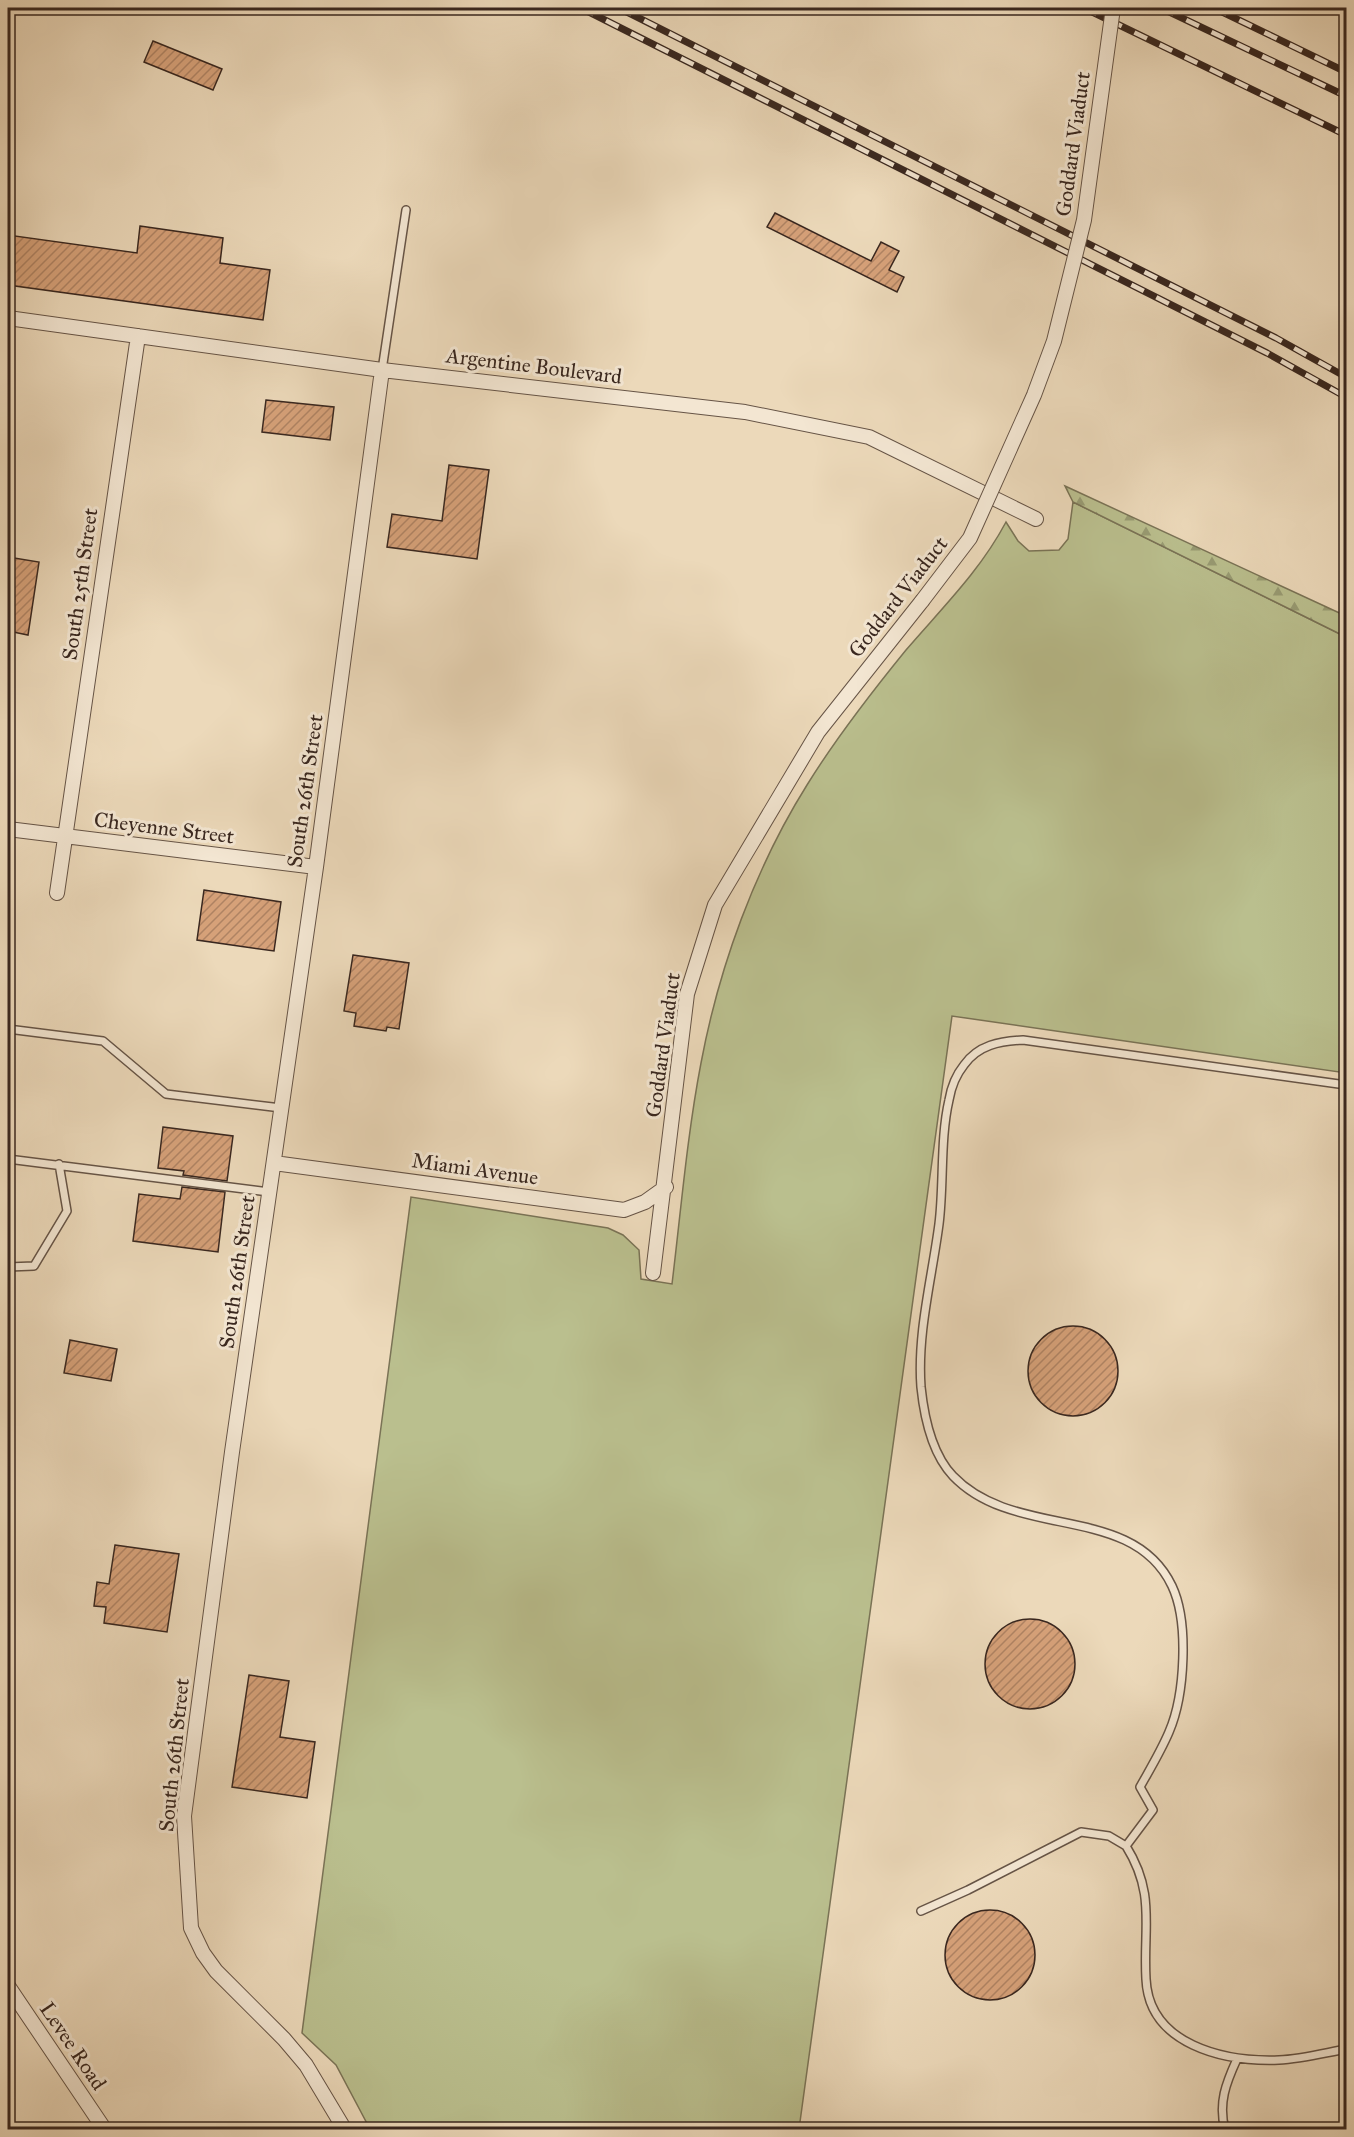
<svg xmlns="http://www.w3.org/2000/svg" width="1354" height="2137" font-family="'IM FELL Great Primer',serif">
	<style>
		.green { fill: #babf8e; stroke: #7a7356; stroke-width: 1.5 }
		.forest { fill: url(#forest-firs); stroke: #7a7356; stroke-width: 1.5 }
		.building { fill: url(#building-hatch); stroke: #39271f; stroke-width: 1.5 }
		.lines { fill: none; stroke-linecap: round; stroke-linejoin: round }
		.lane-casing { stroke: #665446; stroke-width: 10 }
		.street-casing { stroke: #665446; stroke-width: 16 }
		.lane { stroke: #f3e6d2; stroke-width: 7 }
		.street { stroke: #f3e6d2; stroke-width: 14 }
		.rail-casing { stroke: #39271f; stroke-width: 7 }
		.rail { stroke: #f3e6d2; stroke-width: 4.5; stroke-dasharray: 14; stroke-linecap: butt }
		.street-bridge-casing { stroke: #665446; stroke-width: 16; stroke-linecap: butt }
		.street-bridge { stroke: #f3e6d2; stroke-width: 14 }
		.labels { text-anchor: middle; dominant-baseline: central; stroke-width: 6; stroke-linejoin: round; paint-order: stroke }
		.street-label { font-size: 21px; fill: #39271f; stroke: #f3e6d2 }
	</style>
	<defs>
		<pattern id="forest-firs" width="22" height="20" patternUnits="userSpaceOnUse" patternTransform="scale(1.5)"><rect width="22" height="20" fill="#babf8e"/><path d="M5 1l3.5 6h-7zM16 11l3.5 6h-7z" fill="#989b73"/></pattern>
		<pattern id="building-hatch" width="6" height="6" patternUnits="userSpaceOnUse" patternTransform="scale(1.5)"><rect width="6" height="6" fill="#d6a179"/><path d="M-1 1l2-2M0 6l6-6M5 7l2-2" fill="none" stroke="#af8363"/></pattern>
	</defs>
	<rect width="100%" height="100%" fill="#ecd9ba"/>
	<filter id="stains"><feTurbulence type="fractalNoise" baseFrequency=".00333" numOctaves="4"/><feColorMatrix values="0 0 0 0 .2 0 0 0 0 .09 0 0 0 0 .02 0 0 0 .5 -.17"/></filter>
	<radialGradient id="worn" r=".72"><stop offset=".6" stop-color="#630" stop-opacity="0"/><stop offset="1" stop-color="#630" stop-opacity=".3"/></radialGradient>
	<path class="green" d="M1073,502l273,135v436l-394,-57 -153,1113h-429l-34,-64 -34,-32 109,-836 197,31 15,7 16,15 2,29 31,5c9,-74 15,-148 29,-221 18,-96 54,-195 106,-278 29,-47 64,-92 99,-135 36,-42 74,-79 100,-128l12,19 11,10 30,-1 9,-11z"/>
	<path class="forest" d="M1065,486l281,130v21l-273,-135z"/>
	<path class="building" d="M153,41l69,28 -9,21 -69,-28z
		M775,213l96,48 10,-19 18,9 -10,19 15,7 -7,15 -130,-65z
		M140,226l83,12 -3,25 50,7 -7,50 -255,-35v-50l129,18z
		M266,400l68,7 -4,33 -68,-8z
		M449,465l40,5 -12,89 -90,-12 5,-33 50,7z
		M8,557l31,5 -11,73 -20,-4z
		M204,890l77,12 -7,49 -77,-11z
		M353,955l56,8 -10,66 -12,-2 -1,4 -32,-5 2,-13 -12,-2z
		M163,1127l70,9 -6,45 -44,-6 1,-4 -26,-3z
		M182,1187l43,5 -7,60 -85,-11 6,-47 41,5z
		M1028 1371a45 45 0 1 1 90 0a45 45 0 1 1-90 0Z
		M70,1340l47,9 -6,32 -47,-8z
		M115,1545l64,9 -12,78 -63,-9 2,-16 -12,-1 3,-24 12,2z
		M985 1664a45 45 0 1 1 90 0a45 45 0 1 1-90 0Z
		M249,1675l40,6 -9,56 35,5 -8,56 -75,-11z
		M945 1955a45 45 0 1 1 90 0a45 45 0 1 1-90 0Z"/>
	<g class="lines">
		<defs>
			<path id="lane" d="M382,370l24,-160
				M8,1029l95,12 63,53 115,14
				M1346,1085l-323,-45c-23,1 -45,5 -59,25 -8,10 -13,23 -15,35 -9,39 -5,84 -10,124 -7,54 -22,109 -18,163 3,29 11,67 32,89 62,65 179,26 219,110 17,36 13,109 -3,146 -8,19 -19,37 -29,55l13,23 -27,36c30,48 17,81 20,133 3,66 78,83 133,81 22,-1 45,-7 67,-11
				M8,1159l261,33
				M8,1267l26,-1 33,-55 -8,-47
				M921,1911l47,-21 113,-58 28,4 17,10
				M1225,2130c-7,-27 1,-47 12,-71"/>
			<path id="street" d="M8,318l374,52 363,42 124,25 167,82
				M8,829l308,38
				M57,893l81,-557
				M274,1163l350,47 21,-8 21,-15
				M653,1273l34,-279 28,-89 103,-173 104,-131
				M8,1986l97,144
				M345,2130l-39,-65 -22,-26 -68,-68 -13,-18 -12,-25 -7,-112 48,-364 84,-585 66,-497"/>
		</defs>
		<use href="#lane" class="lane-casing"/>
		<use href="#street" class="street-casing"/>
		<use href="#lane" class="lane"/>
		<use href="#street" class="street"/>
		<defs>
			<path id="rail" d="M581,8l686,345 79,44
				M619,8l657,330 70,39
				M1084,8l262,127
				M1161,8l185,88
				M1214,8l132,64"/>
		</defs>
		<use href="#rail" class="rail-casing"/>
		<use href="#rail" class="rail"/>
		<defs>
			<path id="street-bridge" d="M922,601l48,-63 64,-143 20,-54 30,-121 29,-212"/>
		</defs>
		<use href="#street-bridge" class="street-bridge-casing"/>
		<use href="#street-bridge" class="street-bridge"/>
	</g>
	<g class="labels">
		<g class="street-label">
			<text transform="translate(1073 144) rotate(-82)">Goddard Viaduct</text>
			<text transform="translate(534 366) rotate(7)">Argentine Boulevard</text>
			<text transform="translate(80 584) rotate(-82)">South 25th Street</text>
			<text transform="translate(898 597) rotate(-52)">Goddard Viaduct</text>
			<text transform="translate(305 791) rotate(-82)">South 26th Street</text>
			<text transform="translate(164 828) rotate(7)">Cheyenne Street</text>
			<text transform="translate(663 1045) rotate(-82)">Goddard Viaduct</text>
			<text transform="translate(475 1169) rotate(8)">Miami Avenue</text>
			<text transform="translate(237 1272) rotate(-82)">South 26th Street</text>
			<text transform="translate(174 1755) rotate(-84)">South 26th Street</text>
			<text transform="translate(73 2046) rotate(56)">Levee Road</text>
		</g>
	</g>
	<rect width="1354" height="2137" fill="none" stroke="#ecd9ba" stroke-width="30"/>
	<rect x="9" y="9" width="1336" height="2119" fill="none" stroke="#39271f" stroke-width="3"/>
	<rect x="15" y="15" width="1324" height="2107" fill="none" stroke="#39271f" stroke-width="1.5"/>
	<rect width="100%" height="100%" filter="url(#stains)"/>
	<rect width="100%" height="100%" fill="url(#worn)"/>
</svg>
